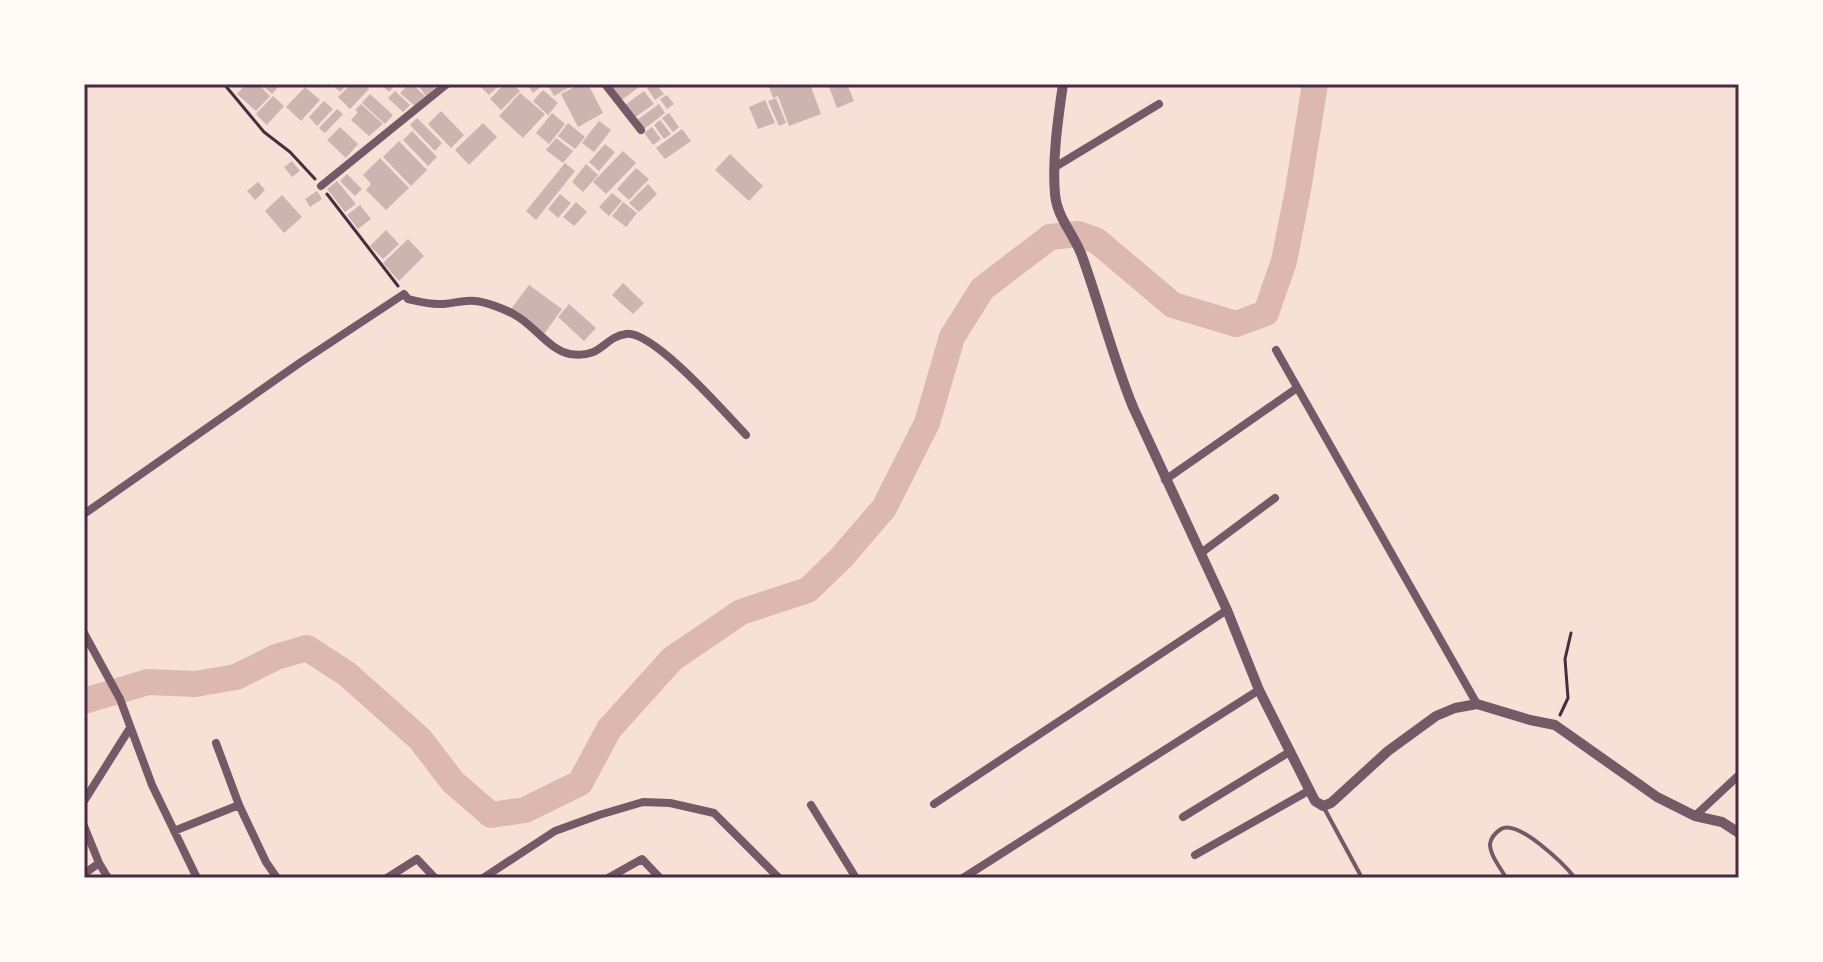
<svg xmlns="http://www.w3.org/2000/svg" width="1823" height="962" font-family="Roboto,sans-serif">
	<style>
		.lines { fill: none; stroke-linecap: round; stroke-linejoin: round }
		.river { stroke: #dcb8b0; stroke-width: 26 }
		.building { fill: #ccb4b1 }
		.path { stroke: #4a2c40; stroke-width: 3 }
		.service { stroke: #755966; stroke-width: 4 }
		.minor { stroke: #755966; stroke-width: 8 }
		.tertiary { stroke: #755966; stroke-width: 10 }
		.neatline { fill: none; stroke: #4a2c40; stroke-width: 3 }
	</style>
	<rect width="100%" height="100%" fill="#f7e1d7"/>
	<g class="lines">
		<path class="river" d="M84,701l64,-19 47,2 41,-7 40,-20 31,-9 40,26 73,65 33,43 38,33 34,-5 55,-27 29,-54 63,-70 69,-47 67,-22 33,-32 43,-50 43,-85 25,-86 30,-48 68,-52 28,-3 19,7 76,64 63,19 30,-11 18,-52 14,-71 17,-106"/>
	</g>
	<path class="building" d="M246,84h12l12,12 -14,15 -19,-17z
		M268,84h13l-9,10 -7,-6z
		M331,84h17l-8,8z
		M351,84h12l6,5 -19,20 -12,-12z
		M380,84h16l-7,8z
		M409,84h3l13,12 -10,10 -15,-13z
		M417,84h15l3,4 -9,8z
		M478,84h23l-12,11z
		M504,84h9l7,7 -19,19 -11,-11z
		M527,84h17l-11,9z
		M555,84h20l-21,12 -5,-9z
		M580,84h8l15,29 -25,14 -17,-33z
		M618,84h17l3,4 -18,13 -9,-12z
		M653,84h3l8,10 -9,6 -8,-12z
		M768,84h42l11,30 -32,12 -11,-30 -5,2z
		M828,84h19l7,17 -17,7z
		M305,87l15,13 -19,21 -15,-14z
		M543,90l15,13 -10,12 -15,-14z
		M395,91l15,14 -7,7 -15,-14z
		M644,91l10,13 -20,14 -9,-13z
		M520,93l25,21 -22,24 -24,-22z
		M370,94l23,21 -8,9 -23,-21z
		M667,95l7,9 -7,5 -7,-10z
		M273,96l11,10 -17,19 -11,-11z
		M776,98l10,25 -7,3 -11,-25z
		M765,100l10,23 -17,6 -9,-22z
		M324,101l9,8 -16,17 -8,-9z
		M361,104l22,20 -14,12 -18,-16 7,-8 -3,-2z
		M659,104l6,9 -21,16 -7,-9z
		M337,109l6,5 -18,19 -6,-5z
		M441,111l23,24 -13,13 -23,-24z
		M552,113l13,11 -16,20 -13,-11z
		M669,113l10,14 -6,5 -11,-14z
		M417,118l25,25 -7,8 -25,-26z
		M660,120l11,14 -7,5 -10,-14z
		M599,121l12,9 -17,22 -12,-9z
		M483,123l14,14 -28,28 -14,-15z
		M568,123l17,14 -10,12 -17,-13z
		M340,127l18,17 -12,14 -19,-18z
		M652,127l9,12 -8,6 -9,-12z
		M682,129l9,12 -26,18 -9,-11z
		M412,131l25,26 -9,9 -25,-26z
		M556,138l17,13 -10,12 -17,-13z
		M399,141l28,29 -16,16 -28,-29z
		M605,144l10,8 -16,19 -10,-9z
		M623,151l13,12 -30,31 -13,-12z
		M730,154l33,32 -14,15 -34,-31z
		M380,158l29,30 -23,22 -20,-20 5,-6 -8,-9z
		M292,161l8,10 -8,6 -8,-10z
		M565,163l10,8 -39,49 -10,-9z
		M586,164l12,11 -15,17 -11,-10z
		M636,168l13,11 -20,21 -12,-11z
		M347,174l15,15 -7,7 -15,-15z
		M337,181l19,23 -11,8 -18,-23z
		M258,182l7,8 -10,10 -8,-9z
		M648,184l9,10 -18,18 -10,-9z
		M317,191l5,8 -12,8 -5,-8z
		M612,193l10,8 -13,15 -10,-9z
		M560,194l11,9 -13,15 -10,-9z
		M282,195l20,22 -18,16 -19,-22z
		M576,202l11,10 -13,14 -11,-9z
		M623,202l14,11 -11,14 -14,-11z
		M360,205l11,14 -13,10 -11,-14z
		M386,230l13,14 -16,15 -13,-13z
		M408,239l16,17 -25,25 -16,-18z
		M623,283l21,20 -11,11 -21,-19z
		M529,285l33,24 -18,25 -33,-25z
		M569,304l27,24 -12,13 -26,-24z"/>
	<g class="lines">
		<path class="path" d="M224,84l40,48 26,20 25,27
			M327,194l71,92
			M1560,715l8,-17 -3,-39 6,-26"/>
		<path class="service" d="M1323,806l39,72
			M1506,878c-5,-10 -16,-22 -16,-34 1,-7 5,-11 11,-15 17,-10 63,35 74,49"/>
		<path class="minor" d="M605,84l36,46
			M1055,167l104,-63
			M321,186l126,-102
			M1276,350l201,354
			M1165,480l132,-92
			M84,514l217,-152 103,-68 4,5c9,2 20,5 30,5 12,1 25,-5 37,-3 11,1 30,8 40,14 19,10 34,35 55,39 33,5 33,-17 56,-20 27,-4 100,80 120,101
			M1201,553l74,-55
			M84,633l36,66 32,86 45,93
			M216,743l23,62
			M84,801l46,-73
			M934,804l293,-194
			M811,805l45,73
			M1695,816l44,-41
			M1183,817l108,-66
			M84,826l15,37
			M174,831l65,-26 27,57 11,16
			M1195,855l115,-65
			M84,874l15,-11 9,15
			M387,878l30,-19 18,19
			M483,878l72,-47 44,-16 44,-13 27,1 44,10 65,65
			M608,878l34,-19 18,19
			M963,878l296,-188"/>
		<path class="tertiary" d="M1063,84c-5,35 -11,75 -8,110 2,24 19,40 27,62 18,50 31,102 51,151l94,203 32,80 56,111 8,5 8,-3 57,-52 48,-35 19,-8 22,-4 53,16 25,5 102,72 38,19 27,6 17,11"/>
	</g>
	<rect width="1823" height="962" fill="none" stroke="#fffaf5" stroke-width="172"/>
	<rect x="86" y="86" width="1651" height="790" class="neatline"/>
</svg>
